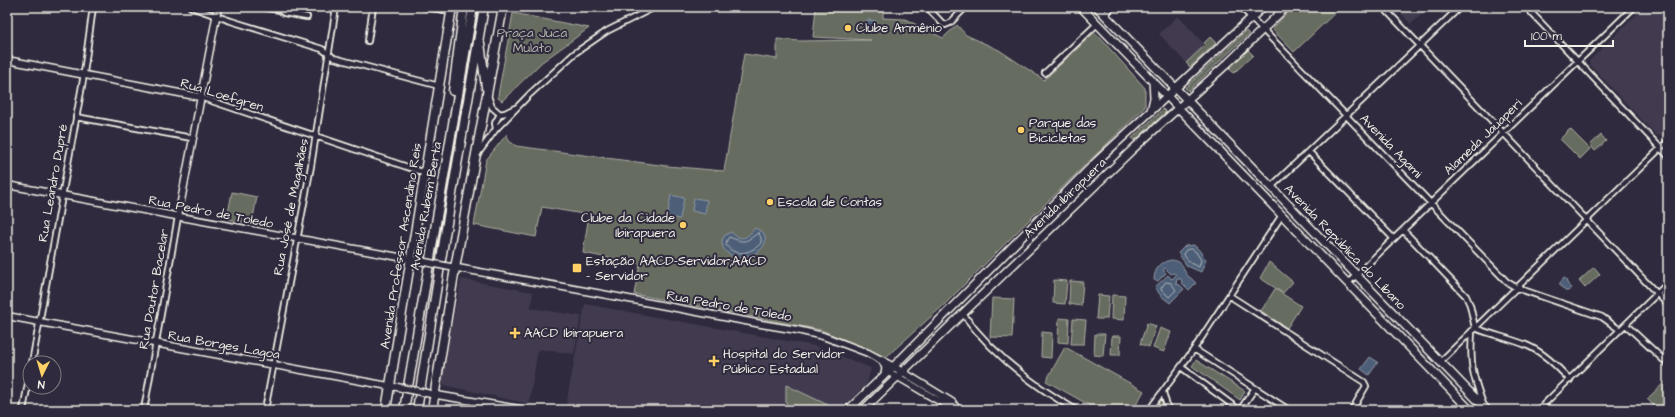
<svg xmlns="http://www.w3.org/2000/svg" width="1675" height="417" font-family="'Architects Daughter',sans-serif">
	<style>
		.built { fill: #433a4f }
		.green { fill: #666c5f; stroke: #adaea4 }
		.water { fill: #4d5f78; stroke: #9099a5 }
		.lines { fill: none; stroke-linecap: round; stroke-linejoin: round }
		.shore { stroke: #b1b7bb; stroke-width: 1 }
		.street-casing { stroke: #f4f1e8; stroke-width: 8 }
		.secondary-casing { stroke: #f4f1e8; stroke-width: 9 }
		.primary-casing { stroke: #f4f1e8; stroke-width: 10 }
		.highway-casing { stroke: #f4f1e8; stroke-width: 11 }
		.street { stroke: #2f2a3d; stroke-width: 4.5 }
		.secondary { stroke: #2f2a3d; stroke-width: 6 }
		.primary { stroke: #2f2a3d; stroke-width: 7 }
		.highway { stroke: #2f2a3d; stroke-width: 8 }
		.secondary-bridge-casing { stroke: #f4f1e8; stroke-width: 9; stroke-linecap: butt }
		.secondary-bridge { stroke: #2f2a3d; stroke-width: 6 }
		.poi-dot { fill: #ffd166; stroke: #2f2a3d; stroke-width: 1.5 }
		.labels { text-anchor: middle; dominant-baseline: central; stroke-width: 4; stroke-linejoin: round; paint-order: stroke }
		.poi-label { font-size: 13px; fill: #f4f1e8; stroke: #2f2a3d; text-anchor: start }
		.park-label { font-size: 13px; fill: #b4b5aa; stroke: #2f2a3d }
		.street-label { font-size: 13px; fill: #f4f1e8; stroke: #2f2a3d }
	</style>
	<rect width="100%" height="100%" fill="#2f2a3d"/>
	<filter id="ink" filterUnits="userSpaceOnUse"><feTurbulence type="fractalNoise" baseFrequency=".025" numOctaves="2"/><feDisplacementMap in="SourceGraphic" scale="8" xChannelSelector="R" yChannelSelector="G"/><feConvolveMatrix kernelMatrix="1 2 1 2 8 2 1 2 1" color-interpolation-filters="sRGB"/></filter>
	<g filter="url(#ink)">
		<path class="built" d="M1395,7h34l-18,17z
			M1434,7h16l-8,8z
			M1644,7h14l10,10v114l-6,5 -6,-1 -66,-70 -1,-3 1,-2z
			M1178,16l31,33 -19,18 -31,-33z
			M461,279l72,13 -2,16 50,8 -7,38 -36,-5 -9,55 -86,-19 -2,-3z
			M585,304l230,42 56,22 -4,16 -27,26h-275z
			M444,405l30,5h-36z"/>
		<path class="green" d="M816,7h67v11l22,1 38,19 14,-13 9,10 33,15 45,30 51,-48 50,56v19l-110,107 -91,91 -58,52 -65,-27 -187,-36 6,-30 -57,-11 6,-38 -47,-8 -6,30 -62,-12 12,-65 21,-26 2,7 7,5 151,20 57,5 20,-117 33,5v-20l22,2 72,-1 -58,-3z
			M1293,7h48l-47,45 -22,-23z
			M513,13l76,15 -47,34 -40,39 -4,-3v-3z
			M1246,31l3,3 -61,57 -3,-3z
			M1210,37l6,6 -26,24 -4,-4 19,-18 -1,-2z
			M1247,49l6,6 -19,18 -6,-5z
			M1163,109l3,3 -32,29 -2,-3z
			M1570,129l20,20 -10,10 -20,-20z
			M1601,135l5,6 -11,10 -5,-6z
			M232,192l25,5 -5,26 -25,-4z
			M1269,262l24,20 -10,11 -23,-15z
			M1594,267l6,7 -15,14 -6,-7z
			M1054,280l13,1 -2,23 -12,-1z
			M1070,281l13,1 -2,24 -12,-2z
			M1275,289l26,17 -14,22 -26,-17z
			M1098,295l11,1 -2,23h-11z
			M1112,295l13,1 -1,24 -13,-1z
			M992,298l22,1 -2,39 -22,-1z
			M1059,318l10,1 -1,24 -10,-1z
			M1073,319l13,1 -2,24h-13z
			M1147,323l9,3 -7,21 -9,-3z
			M1160,328l11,4 -7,20 -11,-4z
			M1042,332l10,1 -1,25 -10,-1z
			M1095,334h10l-2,22 -9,-1z
			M1112,336h9l-1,19h-9z
			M1065,347l79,44 -11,19h-35l-52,-29z
			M1196,360l49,31 -5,9 -48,-34z
			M1668,379v20l-11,10 -10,-10z
			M786,385l42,20 7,5h-49z
			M1162,398l3,12h-12z"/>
		<path class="water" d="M868,20l8,1 -1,10h-8l-3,-2v-6z
			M671,195l13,3 -4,21 -13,-2z
			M694,198l13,2 -2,14 -13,-3z
			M755,228l8,4c15,24 -43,37 -41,8l3,-5 6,-3c11,10 16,6 24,-4z
			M1194,245l5,5 7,10 -5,12 -14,-6 -9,-13 7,-7z
			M1172,260c14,2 10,10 16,16 3,2 5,4 8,7l-7,7 -7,-7 -1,-4h-4l-1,5 4,1 4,4 -14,14 -9,-7 -6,-9 13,-12 4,4 4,-4 -2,-2 -3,1 -6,-6 -2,2 3,3 -8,8 -4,-1c0,-11 7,-19 18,-20z
			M1564,278l2,1 1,4 5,5 -4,3h-3l-6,-7z
			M1370,357l8,5 -9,13 -8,-6z"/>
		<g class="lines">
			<path class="shore" d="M758,233l3,4v6c-9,10 -26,15 -35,2l1,-5 2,-3c16,6 15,6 29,-4z
				M1192,249l4,3 5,8 -2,7 -9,-4 -7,-9 3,-4z
				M1166,282l5,1 5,7 -7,7 -8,-8z"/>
			<defs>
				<path id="street" d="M191,7l40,14 91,28 12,9 105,28
					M425,7l26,4
					M927,7l15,16 3,2 5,-2 16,-16
					M1241,7l266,275 10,6 85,29 18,13
					M1383,7l285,298
					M1526,7l142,149
					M267,8l13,2 4,3 23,4
					M1105,15l7,-8
					M368,41l5,-34
					M1045,73l52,-49
					M488,96l4,11 8,7 5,-1 10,-5
					M200,97l225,76
					M76,117l116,21
					M496,129l-1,-6 5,-9
					M1309,152l85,87
					M477,155l19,-26 34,-35 45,-41 32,-22 48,-24
					M1271,187l189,-180
					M7,202l2,-16
					M1403,230l63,66 4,9 5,23c17,7 34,10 51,17 17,7 31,21 44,35
					M1348,283l286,-276
					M1230,296l134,86 2,4 -14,24
					M963,314c30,41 69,71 113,96
					M1626,325l42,39
					M1472,331c-2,32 0,43 11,73
					M1194,349l95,61
					M1440,362l228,-221
					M32,363l51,-283 10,-73
					M1181,367l58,43
					M1163,392l5,18
					M23,410l7,-37
					M144,410l34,-193
					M265,410l46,-244 25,-159
					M1149,410l45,-61 88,-134
					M1240,410l15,-22
					M1538,410l130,-127"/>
				<path id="secondary" d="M7,60l193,37
					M7,185l408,75
					M178,217l40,-210
					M452,267l150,27 159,30 36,6 26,6 45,17 35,19 49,30 6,8
					M7,316l387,71
					M888,372c24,11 46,29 70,38
					M431,394l94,16"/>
				<path id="primary" d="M1081,7l389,403
					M1097,7l390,403
					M1151,111l3,-13 -1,-17
					M883,361l3,7 -1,6
					M848,410l45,-43 204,-206 166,-154
					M863,410l270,-261 95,-86 58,-56"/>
				<path id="highway" d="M480,43l6,44
					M453,91l11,-84
					M386,410l66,-403
					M404,410l69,-403
					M417,410l28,-175 39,-228
					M432,410l23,-142 48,-261"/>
			</defs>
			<use href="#street" class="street-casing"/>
			<use href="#secondary" class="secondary-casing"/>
			<use href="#primary" class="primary-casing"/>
			<use href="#highway" class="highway-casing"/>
			<use href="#street" class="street"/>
			<use href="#secondary" class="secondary"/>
			<use href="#primary" class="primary"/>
			<use href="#highway" class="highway"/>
			<defs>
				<path id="secondary-bridge" d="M415,260l35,7
					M397,387l34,7"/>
			</defs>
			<use href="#secondary-bridge" class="secondary-bridge-casing"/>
			<use href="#secondary-bridge" class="secondary-bridge"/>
		</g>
	</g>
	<g class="poi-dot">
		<circle cx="848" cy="28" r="4"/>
		<circle cx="1021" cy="130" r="4"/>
		<circle cx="770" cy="202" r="4"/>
		<circle cx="683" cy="225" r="4"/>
		<rect x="572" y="263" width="10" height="10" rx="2"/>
		<path d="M513 327h4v4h4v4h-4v4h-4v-4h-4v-4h4z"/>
		<path d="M712 355h4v4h4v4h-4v4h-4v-4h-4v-4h4z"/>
	</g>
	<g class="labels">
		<g class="poi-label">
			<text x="856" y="28">Clube Armênio</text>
			<text x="1029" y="123">Parque das<tspan x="1029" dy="15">Bicicletas</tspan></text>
			<text x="778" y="202">Escola de Contas</text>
			<text x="675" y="218" text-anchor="end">Clube da Cidade<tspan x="675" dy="15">Ibirapuera</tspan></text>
			<text x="586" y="261">Estação AACD-Servidor;AACD<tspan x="586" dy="15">– Servidor</tspan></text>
			<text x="524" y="333">AACD Ibirapuera</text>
			<text x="723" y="354">Hospital do Servidor<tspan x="723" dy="15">Público Estadual</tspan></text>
		</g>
		<g class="park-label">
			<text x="532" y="33">Praça Juca<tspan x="532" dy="15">Mulato</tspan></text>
		</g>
		<g class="street-label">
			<text transform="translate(222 95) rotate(17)">Rua Loefgren</text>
			<text transform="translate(1483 137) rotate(-44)">Alameda Jauaperi</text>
			<text transform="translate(1391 146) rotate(46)">Avenida Agami</text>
			<text transform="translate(53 183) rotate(-80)">Rua Leandro Dupré</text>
			<text transform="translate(1065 198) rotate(-44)">Avenida Ibirapuera</text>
			<text transform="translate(426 206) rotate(-80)">Avenida Rubem Berta</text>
			<text transform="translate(291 207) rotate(-79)">Rua José de Magalhães</text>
			<text transform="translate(211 212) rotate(11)">Rua Pedro de Toledo</text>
			<text transform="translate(401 246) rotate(-81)">Avenida Professor Ascendino Reis</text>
			<text transform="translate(1345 247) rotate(46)">Avenida República do Líbano</text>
			<text transform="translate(154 289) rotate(-80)">Rua Doutor Bacelar</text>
			<text transform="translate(729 306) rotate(10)">Rua Pedro de Toledo</text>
			<text transform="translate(224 345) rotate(10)">Rua Borges Lagoa</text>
		</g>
	</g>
	<rect width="1675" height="417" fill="none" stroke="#2f2a3d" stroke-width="24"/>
	<rect x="12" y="12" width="1651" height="393" fill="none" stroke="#f4f1e8" stroke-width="1.5" filter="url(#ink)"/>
	<g transform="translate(42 375) rotate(185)"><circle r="19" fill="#2f2a3d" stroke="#7e7a81"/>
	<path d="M0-3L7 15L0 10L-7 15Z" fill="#ffd166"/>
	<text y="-6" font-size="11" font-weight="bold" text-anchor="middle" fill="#f4f1e8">N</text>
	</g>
	<path d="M1525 40v6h88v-6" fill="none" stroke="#f4f1e8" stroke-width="2"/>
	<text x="1531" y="40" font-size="12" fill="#f4f1e8" stroke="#2f2a3d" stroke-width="3" paint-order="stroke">100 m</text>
</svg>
